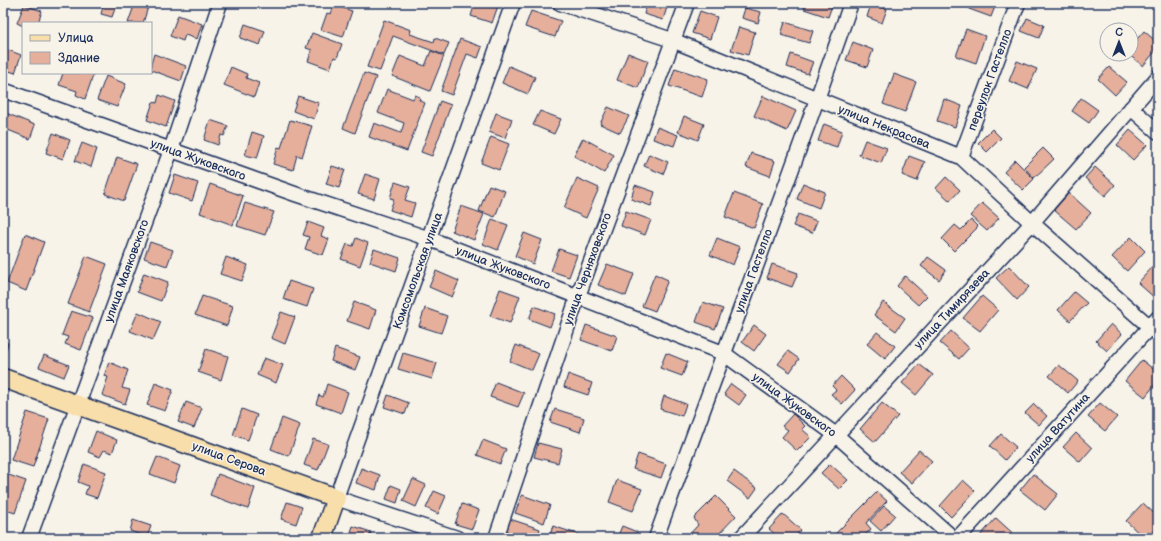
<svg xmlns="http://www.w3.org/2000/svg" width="1161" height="541" font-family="'Balsamiq Sans',sans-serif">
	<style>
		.building { fill: #e5af9b; stroke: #1b2f5e }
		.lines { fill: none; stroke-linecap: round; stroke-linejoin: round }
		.minor-casing { stroke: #1b2f5e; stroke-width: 17 }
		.major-casing { stroke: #1b2f5e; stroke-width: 21 }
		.minor { stroke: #f7f3e8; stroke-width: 14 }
		.major { stroke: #f8deab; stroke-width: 18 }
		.labels { text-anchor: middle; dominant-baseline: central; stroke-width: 3; stroke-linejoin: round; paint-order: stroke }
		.street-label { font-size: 12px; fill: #1b2f5e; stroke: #f7f3e8 }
	</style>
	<rect width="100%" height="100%" fill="#f7f3e8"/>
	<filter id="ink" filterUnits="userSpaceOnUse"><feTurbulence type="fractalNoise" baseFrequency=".025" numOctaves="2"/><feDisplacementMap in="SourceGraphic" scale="8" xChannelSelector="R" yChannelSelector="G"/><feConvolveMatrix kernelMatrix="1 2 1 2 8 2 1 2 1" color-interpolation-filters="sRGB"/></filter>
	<g filter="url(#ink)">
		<path class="building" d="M104,3h13l-5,14 -11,-3z
			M135,3l14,1 -6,19h-15z
			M475,3h24l-7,20 -21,-7z
			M647,3l21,1 -5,16 -19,-6z
			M806,3h27l-5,14 -24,-8z
			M971,3h23l2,1 -5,13 -22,-8z
			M871,4l16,5 -5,14 -15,-6z
			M24,5l18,6 -4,12h-15v3l-6,-3z
			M334,5l18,6 -9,26 -22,-7 6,-17 4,1z
			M745,8l16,4 -3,11 -16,-5z
			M531,11l30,10 -6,16 -30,-10z
			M700,11l17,6 -7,22 -18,-6z
			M178,15l24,9 -5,15 -12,-4 -2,6 -13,-5z
			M1027,18l17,7 -5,13 -18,-7z
			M384,20l27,10 -1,4 24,8 1,-4 14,5 -5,12 -51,-19 -13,35 -13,-4z
			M785,22l28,9 -4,12 -28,-8z
			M245,24l20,7 -5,14 -20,-7z
			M739,27l16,5 -7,23 -17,-5z
			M966,29l19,7 -9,27 -20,-7z
			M1144,31l14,12v5l-15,18 -15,-12h3v-8z
			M312,33l30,11 -5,14 -3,-1 -4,12 -22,-8 4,-11 -6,-2z
			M460,39l22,8 -4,11 -11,-4 -15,41 -11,-4z
			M853,42l20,8 -6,17 -21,-7z
			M8,50l13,5 -6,18 -12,-4v-6z
			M431,51l13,5 -14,35 -38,-15 8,-20 25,10z
			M628,53l20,8 -10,27 -21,-8z
			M154,54l32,12 -5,15 -30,-11v-6z
			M791,54l22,8 -5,12 -21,-7z
			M1017,61l20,8 -9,20 -19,-8z
			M509,66l26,11 -7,17 -26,-11z
			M231,67l16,7 -1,4 13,5 -5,14 -30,-12z
			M1109,67l18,15 -12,13 -17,-16z
			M675,68l33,11 -6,18 -33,-11z
			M63,73h31l-9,26 -9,-4 1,-4 -18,-6z
			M364,73l12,4 -21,56 -12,-5z
			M894,74l22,8 -11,30 -22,-8z
			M106,76l20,8 -9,23 -20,-7z
			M387,89l26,10 2,-4 5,2 -1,3 6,3 -18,48 -38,-14 5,-14 27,10 3,-10 -26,-10z
			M159,95l16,6 -9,26 -19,-7 6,-18 4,1z
			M298,96l21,7 -5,16 -21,-8z
			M763,96l33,15 -9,20 -33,-15z
			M1081,98l17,12 -9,13 -17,-12z
			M944,99l18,7 -7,21 -18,-6z
			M440,101l11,4 -19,51 -11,-4z
			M608,107l21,9 -9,17 -20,-9z
			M540,111l21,8 -7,15 -21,-9z
			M6,113l29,12 -5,14 -27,-11v-7z
			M496,113l16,6 -7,19 -16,-6z
			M684,116l20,8 -6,16 -20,-8z
			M210,120l18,6 -4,10 -3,-1 -3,10 -14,-5z
			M290,120l22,6 -10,31 -5,-2 -4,15 -20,-6 5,-17 3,1z
			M824,124l18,7 -5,16 -19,-6z
			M657,127l21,8 -4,11 -21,-7z
			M992,129l9,9 -14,14 -9,-9z
			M1130,130l17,15 -14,15 -16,-15z
			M252,132l12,4 -7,22 -12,-3z
			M53,133l17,7 -7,19 -17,-6z
			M491,137l18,7 -10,26 -18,-7z
			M583,138l31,17 -10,18 -30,-17z
			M865,140l22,8 -6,15 -22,-8z
			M82,143l15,6 -6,18 -16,-6z
			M1043,148l11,11 -20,19 -10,-11z
			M751,153l24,8 -5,15 -24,-9z
			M649,154l19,8 -5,12 -19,-8z
			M909,156l16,6 -8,19 -15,-6z
			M117,157l20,7 -13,37 -19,-7z
			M1015,160l19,19 -11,11 -19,-18z
			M332,166l13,4 -6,18 -13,-4z
			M1095,167l20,18 -10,11 -20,-18z
			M365,174l15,5 -6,20 -16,-5z
			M175,175l23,8 -6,18 -23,-8z
			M946,177l14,13 -10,11 -14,-13z
			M577,178l22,10 -13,30 -22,-10z
			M395,182l15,5 -5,13 10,3 -4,14 -21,-7 4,-11 -4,-1z
			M803,183l22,9 -6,16 -22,-9z
			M210,184l33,12 -10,29 -33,-12z
			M489,185l16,6 -10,26 -16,-6z
			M635,185l20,7 -4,14 -20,-7z
			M734,193l29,11 -9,24 -29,-11z
			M1069,193l22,20 -15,16 -22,-19z
			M245,203l29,9 -9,23 -28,-9z
			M982,203l17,15 -12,13 -17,-15z
			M461,206l23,8 -10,26 -22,-9z
			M626,211l25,9 -6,15 -24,-9z
			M798,214l19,7 -5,12 -19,-7z
			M492,219l16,6 -10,25 -15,-6z
			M971,220l7,7 -24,24 -12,-12 13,-14 6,5z
			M308,222l16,6 -3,8 8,3 -6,16 -18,-6 4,-12 -6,-2z
			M524,233l18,7 -9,24 -18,-8z
			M25,234l19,8 -18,49 -19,-8z
			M1131,237l14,14 -18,20 -15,-14z
			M356,238l12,5 -8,23 -19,-7 6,-15 6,2z
			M717,238l23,9 -7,18 -23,-10z
			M150,242l23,8 -6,16 -23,-8z
			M374,249l26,9 -4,13 -26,-9z
			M559,249l18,6 -8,22 -18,-6z
			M86,256l21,8 -18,48 -21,-8z
			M226,257l22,8 -6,16 -22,-7z
			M928,257l18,13 -7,10 -18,-14z
			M1156,263l2,1 -1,36 -19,-17z
			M607,264l27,10 -8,22 -28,-11z
			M772,264l26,9 -6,14 -25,-9z
			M1009,266l20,21 -12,13 -21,-22z
			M436,271l23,10 -7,16 -23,-10z
			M144,273l24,9 -7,19 -24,-9z
			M655,274l13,6 -13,31 -13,-5z
			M905,276l22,20 -9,9 -21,-19z
			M289,281l24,8 -6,18 -24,-8z
			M500,289l20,7 -10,27 -20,-7z
			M1074,292l13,11 -17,18 -12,-11z
			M202,296l31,10 -6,20 -32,-11z
			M982,296l16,14 -18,21 -17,-13z
			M354,302l22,8 -6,19 -23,-8z
			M703,302l20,7 -8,20 -19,-7z
			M883,302l22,16 -9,13 -22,-16z
			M534,306l21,8 -5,13 -21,-8z
			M425,308l22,8 -6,17 -22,-7z
			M71,311l22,7 -12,32 -16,-6 3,-7 -6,-2z
			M138,312l23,10 -8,18 -23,-9z
			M281,312l14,5 -10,27 -14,-6z
			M1111,324l11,10 -15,17 -11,-10z
			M586,325l31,11 -5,15 -31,-11z
			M754,325l12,9 -12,17 -12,-9z
			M951,331l18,17 -10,11 -19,-16z
			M877,332l18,14 -10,13 -18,-15z
			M3,342l5,1 -3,11h-2z
			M516,345l23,9 -7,16 -22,-9z
			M335,348l25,9 -5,13 -24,-9z
			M206,349l22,7 -7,24 -23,-8z
			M788,351l11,8 -9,13 -12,-8z
			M403,353l34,10 -5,16 -34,-10z
			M666,353l22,9 -6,14 -22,-8z
			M44,355l25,10 -5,12 -25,-10z
			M264,358l19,7 -7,18 -19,-8z
			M1142,360l16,13v8l-13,16 -20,-16z
			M109,362l19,8 -6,18 8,2 -5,14 -23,-9 6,-18 -4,-1z
			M919,364l14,11 -17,20 -14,-12z
			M1059,365l19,16 -10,12 -19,-17z
			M568,374l24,9 -4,12 -24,-8z
			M841,376l14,14 -13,14 -11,-10 5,-4 -4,-4z
			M496,382l28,11 -6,14 -28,-10z
			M155,383l18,7 -8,21 -18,-6z
			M327,384l21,8 -7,21 -25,-9 3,-9 4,2z
			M731,384l15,11 -7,10 -15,-11z
			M388,395l21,8 -4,11 -21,-7z
			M664,396l22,8 -4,12 -22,-7z
			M186,402l16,6 -8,20 -16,-6z
			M882,403l16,13 -23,26 -15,-13z
			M1100,403l17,14 -12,14 -17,-14z
			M1034,404l13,12 -8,9 -14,-12z
			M242,409l15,6 -9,25 -15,-5z
			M555,409l29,9 -4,14 -30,-10z
			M27,412l22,7 -16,48 -22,-7z
			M793,414l12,12 -3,3 9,8 -14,14 -15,-14 6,-7 -6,-4z
			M282,418l18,7 -11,31 -18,-7z
			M96,431l21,9 -5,13 -8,-3 -4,7 -12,-5z
			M1076,433l16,15 -12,14 -17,-15z
			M1001,434l15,13 -11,13 -15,-14z
			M313,439l15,5 -10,26 -14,-5z
			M483,440l23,9 -6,15 -23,-9z
			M538,443l24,6 -4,14 -24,-6z
			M919,450l13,11 -20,22 -13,-11z
			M638,454l28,10 -5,14 -28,-9z
			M157,457l23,9 -6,17 -24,-9z
			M84,464l22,8 -9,26 -12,-4 3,-8 -10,-4z
			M830,464l18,16 -9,9 -18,-16z
			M361,468l19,7 -4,15 -20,-7z
			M734,471l23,17 -7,10 -23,-17z
			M3,473l23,8 -11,32 -12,-4z
			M218,474l37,14 -7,21 -38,-14z
			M1033,474l25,20 -13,16 -25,-20z
			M413,479l13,6 -10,22 -13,-6z
			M617,480l25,9 -9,22 -24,-9z
			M963,480l12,11 -24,26 -11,-11z
			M391,485l10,4 -4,14 -11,-4z
			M434,491l12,5 -8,18 -12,-6z
			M877,492l10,9 -21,22 5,6 -9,9h-25l-3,-3z
			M522,495l28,10 -6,18 -29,-10z
			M716,496l20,20 -21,22h-29l12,-13 -4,-7z
			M287,502l15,5 -6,17 -15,-5z
			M1143,503l15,14v10l-10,11h-4l-18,-17z
			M462,504l17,6 -7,19 -17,-5z
			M884,506l11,9 -14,16 -11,-10z
			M783,514l18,16 -8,8h-14l-10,-9z
			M996,518l22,20h-38l-1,-1z
			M510,519l30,10 -3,9h-33z
			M133,520l18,6 -4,11 -17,-6z
			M353,526l18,6 -2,6h-20z
			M553,526l33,11 -1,1h-36z
			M622,526l15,6 -3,6h-17z
			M917,532l7,6h-13z"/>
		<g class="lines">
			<defs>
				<path id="minor" d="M560,3l112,37 289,117 71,66 126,111
					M3,90l292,104 135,45 293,114 113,82 117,103
					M1131,108l27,24
					M961,157l57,-154
					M29,538l142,-388 49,-147
					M457,538l-121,-40 177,-495
					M496,538l82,-242 109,-293
					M656,538c65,-179 133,-356 195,-535
					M741,538l291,-315 126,-146
					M958,538l200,-220"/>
				<path id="major" d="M3,378l333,120 -14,40"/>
			</defs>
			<use href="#minor" class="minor-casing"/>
			<use href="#major" class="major-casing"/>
			<use href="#minor" class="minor"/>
			<use href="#major" class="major"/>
		</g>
	</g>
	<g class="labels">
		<g class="street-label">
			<text transform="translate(990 80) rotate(-70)">переулок Гастелло</text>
			<text transform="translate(884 127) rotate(22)">улица Некрасова</text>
			<text transform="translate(198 160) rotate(20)">улица Жуковского</text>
			<text transform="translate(503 268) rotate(21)">улица Жуковского</text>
			<text transform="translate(588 269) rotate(-70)">улица Черняховского</text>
			<text transform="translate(127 271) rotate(-70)">улица Маяковского</text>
			<text transform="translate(418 271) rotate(-70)">Комсомольская улица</text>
			<text transform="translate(754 271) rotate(-70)">улица Гастелло</text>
			<text transform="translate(952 309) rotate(-47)">улица Тимирязева</text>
			<text transform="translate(794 405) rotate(36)">улица Жуковского</text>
			<text transform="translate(1058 428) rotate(-48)">улица Ватутина</text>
			<text transform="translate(229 459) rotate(20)">улица Серова</text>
		</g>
	</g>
	<rect width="1161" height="541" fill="none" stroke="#f7f3e8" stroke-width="16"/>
	<rect x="8" y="8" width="1145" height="525" fill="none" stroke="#1b2f5e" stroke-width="1.5" filter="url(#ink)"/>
	<rect x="22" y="22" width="130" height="52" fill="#f7f3e8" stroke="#9fa5b1"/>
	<rect x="30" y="35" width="20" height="6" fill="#f8deab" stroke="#9fa5b1"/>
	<text x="58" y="42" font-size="12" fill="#1b2f5e">Улица</text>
	<rect x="30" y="52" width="20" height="12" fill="#e5af9b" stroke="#9fa5b1"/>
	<text x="58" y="62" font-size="12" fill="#1b2f5e">Здание</text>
	<g transform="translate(1119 42)"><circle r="19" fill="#f7f3e8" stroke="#9fa5b1"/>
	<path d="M0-3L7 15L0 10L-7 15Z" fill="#1b2f5e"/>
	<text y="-6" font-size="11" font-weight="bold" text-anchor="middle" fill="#1b2f5e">С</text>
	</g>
</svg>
